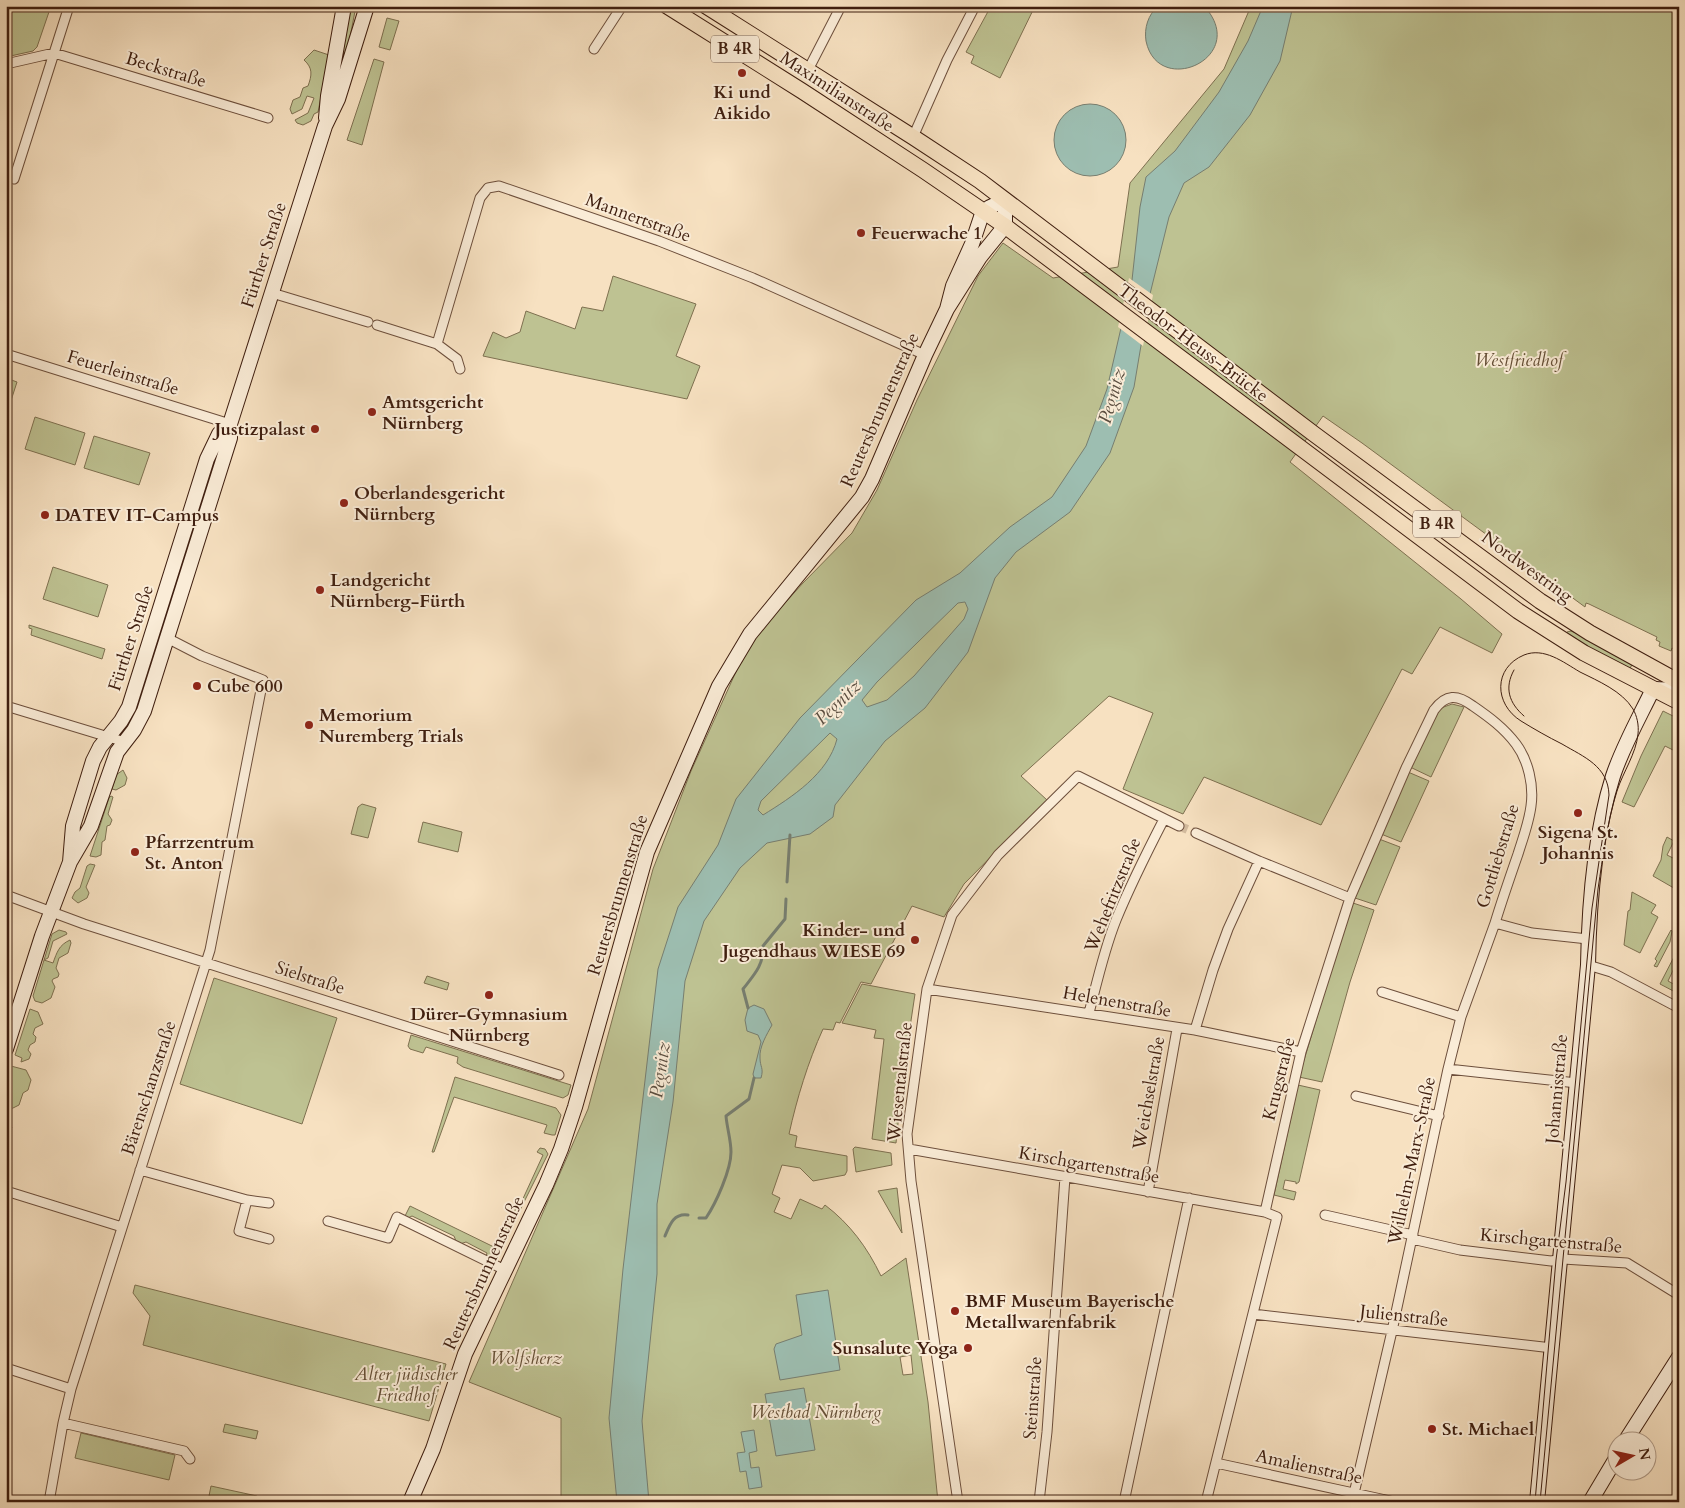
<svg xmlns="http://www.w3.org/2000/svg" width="1685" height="1508" font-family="Cardo,serif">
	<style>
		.green { fill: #bec292; stroke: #7e7050; fill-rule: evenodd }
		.water { fill: #9dbeb1; stroke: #777e70; fill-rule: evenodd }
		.pier { fill: #f7e1c1 }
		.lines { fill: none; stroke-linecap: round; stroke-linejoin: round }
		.stream { stroke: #777e70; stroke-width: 3 }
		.street-tunnel { stroke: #d2ba9d; stroke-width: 9; stroke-dasharray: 9 4.5; stroke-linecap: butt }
		.street-casing { stroke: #6d4f3c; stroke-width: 11 }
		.secondary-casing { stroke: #3f1e0f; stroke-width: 16 }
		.primary-casing { stroke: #3f1e0f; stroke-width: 17 }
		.street { stroke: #faecd7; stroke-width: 9 }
		.secondary { stroke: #faecd7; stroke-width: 14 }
		.primary { stroke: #f7e1c1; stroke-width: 15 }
		.tram { stroke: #3f1e0f; stroke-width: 1 }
		.poi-dot { fill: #8f2418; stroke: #faecd7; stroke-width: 2 }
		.labels { text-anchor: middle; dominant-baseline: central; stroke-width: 4; stroke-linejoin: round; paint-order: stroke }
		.shield { fill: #faecd7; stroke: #775c4b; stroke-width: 1 }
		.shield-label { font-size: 16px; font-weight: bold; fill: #3f1e0f }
		.street-label { font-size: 18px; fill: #3f1e0f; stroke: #faecd7 }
		.poi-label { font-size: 18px; font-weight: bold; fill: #3f1e0f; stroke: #faecd7; text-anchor: start }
		.park-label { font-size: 18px; font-style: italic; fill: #654f36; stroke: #faecd7 }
		.water-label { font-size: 19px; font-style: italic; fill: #5b4e40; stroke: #faecd7 }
	</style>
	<rect width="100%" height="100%" fill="#f7e1c1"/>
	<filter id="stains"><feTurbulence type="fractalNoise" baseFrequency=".004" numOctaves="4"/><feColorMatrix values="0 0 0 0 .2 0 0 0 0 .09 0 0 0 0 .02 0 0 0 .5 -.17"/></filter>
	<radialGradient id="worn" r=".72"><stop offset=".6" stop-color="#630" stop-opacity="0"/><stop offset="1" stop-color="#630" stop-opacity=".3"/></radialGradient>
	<path class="green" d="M6,6h45l-14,41 -4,4 -27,6z
		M349,6h7l-10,52 -3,2 -2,-2z
		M991,6h44l-35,72 -29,-15 3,-7 -8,-4z
		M1251,6h428v642l-1,3 -6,-3 -1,3 -12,-5 1,-4 -4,-2 1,-3 -68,-33 -3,-1 -1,4 -223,-164 -39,-27 -33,46 171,137 41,35 -10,19 -52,-26 -28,47 -10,-5 -81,156 -117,-48 -21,37 -60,-25 30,-76 -44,-17 -88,80 26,24 -83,84 -20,33 -32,-11 -41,78 -10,-2 -21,41 -4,-1 -3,8 -10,-1c-15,33 -26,69 -34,105l8,2 -2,11 52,9v15l-2,4 -32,6 -13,-13 -18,-3 -10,29 8,4 -6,14 17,7 9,-20 22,10 3,-4c25,19 42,42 56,71l25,-18 22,144 10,100h-377v-84l-92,-36 119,-273 65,-240 38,-98 58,-128 54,-60 49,-50 25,-43 40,-90 61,-124 25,-33 50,35 65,-11 12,-84 94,-114zM911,1355l2,19 -10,1 -3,-18z
		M387,18l12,3 -9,29 -11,-3z
		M314,50l15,5 -11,57 -4,2 -3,7 -8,4 -6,-2 -2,-3 13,-7 6,-15 -7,-2 -5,13 -10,5 -2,-5 3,-9 7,-3 3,-9 5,-2c4,-11 5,-18 -4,-26z
		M374,59l10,3 -22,83 -15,-5z
		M613,276l83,28 -20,52 24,10 -13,33 -204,-43 10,-24 13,6 14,-6 6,-21 49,18 7,-22 21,4z
		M6,378l11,4 -11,34z
		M35,417l50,16 -10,32 -50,-16z
		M94,436l56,17 -11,32 -55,-17z
		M196,508l4,2 -47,148 -4,-2z
		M53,567l55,18 -10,32 -55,-18z
		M29,625l76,24 -3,10 -71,-24 1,-6 -3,-1z
		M1571,631l30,13 32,18 -4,9 -64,-35 2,-4z
		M1452,704l12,3 -33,70 -21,-10 28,-55 3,-4z
		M1663,711l16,8v34l-14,-7 -31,61 -12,-5 19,-46z
		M123,770l4,8 -2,7 -9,5 -4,-1 4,-14z
		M1408,772l21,9 -28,61 -20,-8z
		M111,796l2,1 -5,17 4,6 -2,5 -3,1 -2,14 -3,2 -1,13 -5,2 -6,-1 19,-58z
		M362,804l14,4 -8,30 -17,-4 7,-27z
		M423,822l39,10 -4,20 -40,-10z
		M1667,837l7,4 -7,14 12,6v30l-26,-15 8,-16 2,-14z
		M1379,839l21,8 -24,58 -21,-7z
		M90,864l5,1 -9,22 3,6 -2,5 -9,5 -6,-5 3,-6 5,-4 7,-22z
		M1632,892l24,13 -5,8 7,4 -18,36 -16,-8 4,-34 2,-1z
		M1353,903l21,7 -24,72 -28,100 -23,-5 33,-110z
		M59,930l7,2 1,2 -14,7 -5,17 -4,2 9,3c4,-11 6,-18 17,-23l1,3 -3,10 -9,5 -3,10 3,6 -1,3 -5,2 -1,2 3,6 -4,11 -9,5 -7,-2 -2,-5 19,-62z
		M1671,930l1,1 -2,11 -13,25 -3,-1 3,-5 -2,-2z
		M1676,953l3,1v4l-11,23 11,6v7l-19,-10z
		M427,976l22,7 -2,7 -23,-7z
		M214,978l123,40 -35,106 -122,-40z
		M862,984l53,10 -12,80 -7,69 -24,-4 12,-100 -10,-1 2,-8 -34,-7z
		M30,1009l8,3 5,12 -8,4 -2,6 3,3 -1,5 -5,3 -2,5 3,4 -2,5 -8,3 1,-4 -7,-3z
		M411,1035l160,50 -3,10 -5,3 -100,-31 -6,-4 1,-6 -32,-10 -3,6 -13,-4 -2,-3z
		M11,1066l15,4 5,10 -3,10 -5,3 -4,12 -8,4 -3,10 4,9 -6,2v-47z
		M455,1077l101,31 5,7 -6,20h-3l-8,-2 3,-8 -93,-28 -20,55h-2z
		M1298,1085l22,5 -21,92 -3,2v-2l-11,-2 -2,9 13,3 -2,8 -20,-5z
		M855,1147l36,6 1,12 -36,7 -3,-23z
		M540,1148l5,1 3,5 -25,50 -2,-1 22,-48 -6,-3z
		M897,1188l5,45 -24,-42z
		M518,1204l4,2 -26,55 -10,-5 1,-3 -21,-11 -6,2 -4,-3 -2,-5 -42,-20 -4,2 -3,-2 5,-10 86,42z
		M135,1285l311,79 -17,57 -286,-76 7,-29 -17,-23z
		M225,1424l33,7 -2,8 -33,-7z
		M81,1433l94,22 -6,25 -94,-22z
		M211,1486l46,10 -1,6h-21l-26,-6z"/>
	<path class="water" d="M1158,6h46c47,51 -46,93 -58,35 -2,-13 2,-26 12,-35z
		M1263,6h30l-13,55 -30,54 -41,52 -25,16 -15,34 -20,81 -15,89 -24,66 -40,59 -54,40 -21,26 -27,74 -43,56 -40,33 -50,64 -2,12 -23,17 -43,9 -27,25 -36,53 -19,60 -12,121 -16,102v70l-15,147 7,81h-32l-8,-84 14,-149 35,-300 20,-62 40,-62 18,-46 64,-81 116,-118 44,-27 50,-46 42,-30 34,-51 21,-57 25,-109 8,-73 6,-30 29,-26 44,-59 29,-51zM965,602l3,7 -4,10 -50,57 -27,24 -20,7 -5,-7 15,-18 81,-79zM830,733l7,6c-9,35 -45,58 -74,76l-5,-5 3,-9z
		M1054 140a36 36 0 1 1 72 0a36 36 0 1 1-72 0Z
		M754,1005l10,4 8,16c-5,9 -13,22 -12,33 0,9 4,10 1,20h-7l-1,-4 8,-32 -3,-7 -11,-4 -2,-11 3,-12z
		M828,1290l12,80 -60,10 -6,-31 2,-5 26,-9 -6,-40z
		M804,1388l11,62 -39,6 -11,-62z
		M754,1430l3,21 -8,2 2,15 8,-1 3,20 -13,2 -3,-18 -6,1 -3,-19 8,-1 -4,-20z"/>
	<path class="pier" d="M1129,278l24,17 -10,51 -25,-19z"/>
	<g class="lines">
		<path class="stream" d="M787,882l3,-47
			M748,1008l-5,-19c11,-14 21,-24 20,-43l22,-27 1,-20
			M699,1218h7c10,-15 25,-48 25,-66 0,-12 -4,-24 -5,-36l23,-17 5,-21
			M665,1236c5,-12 9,-23 23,-21"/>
		<path class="street-tunnel" d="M1179,826l17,7"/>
		<defs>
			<path id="street" d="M594,49l28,-43
				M6,64l48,-11 214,65
				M808,70l33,-64
				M913,137l34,-77 28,-54
				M14,179l55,-173
				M272,293l96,29
				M377,325l60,19 43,-146 8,-10 11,-2 160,55 94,37 172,77
				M437,344l20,15 3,10
				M6,354l224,70
				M6,706l119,36
				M1196,833l63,28 91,37
				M6,895l78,29 475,151
				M1588,965l23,7 68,36
				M927,989l268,41 106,22
				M1382,992l79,25
				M1089,1013c8,-31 15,-63 27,-93 14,-34 31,-68 48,-101
				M1195,1030l18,-60 15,-41 31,-68
				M1448,1069l129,14
				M1356,1096l83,20
				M909,1149l356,63
				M140,1170l107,30 -8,31 30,8
				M6,1191l116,36
				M1148,1192l29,-163
				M247,1200l22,3
				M1325,1215l88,20
				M328,1221l60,17 9,-21 108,53
				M1412,1239l48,11 91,11 12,-2 64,4 52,32
				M1253,1314l299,34
				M6,1368l65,21
				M63,1423l121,28 6,8
				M1216,1463l179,39
				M49,1502l14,-79 8,-34 139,-439 53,-270 -61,-24 -35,-18
				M958,1502l-47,-321 -4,-47 20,-145 25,-74 46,-60 80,-79 101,50
				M1039,1502l8,-70 18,-255
				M1124,1502l65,-304
				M1206,1502l71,-285 -12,-5 36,-160 49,-154 56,-130 28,-58c12,-16 23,-16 39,-4 16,11 31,22 43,38 12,16 18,41 15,62 -2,16 -8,32 -13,48 -8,23 -16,46 -23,69
				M1352,1502l40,-171 56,-262 13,-52 34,-94 37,10 56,6"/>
			<path id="secondary" d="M326,118l2,-22 16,-90
				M70,862l21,-36 26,-74 17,-22 10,-19 86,-273v-14l95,-298 13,-27 29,-93
				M6,1049l36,-113 28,-74 3,-36 20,-65 7,-14 21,-26 8,-14 78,-248 12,-25 11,-10
				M1626,1440l53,-83
				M410,1502l23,-53 32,-95 81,-169 15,-36 14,-42 72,-255 72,-166 31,-52 112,-137 10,-18 53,-124 22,-46 33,-52 25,-31v-26l-15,7 -7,5 -2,5 -9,27 -19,42 -6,23
				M1537,1502l51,-537c1,-63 6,-129 25,-189 10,-30 26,-58 40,-87l26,1
				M1590,1502l28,-47"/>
			<path id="primary" d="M667,6l135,85 121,79 82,56 513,385 66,42 95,49
				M706,6l207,131 67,44 334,253 226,167 50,32 89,49"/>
		</defs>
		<use href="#street" class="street-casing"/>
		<use href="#secondary" class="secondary-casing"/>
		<use href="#primary" class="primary-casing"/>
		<use href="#street" class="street"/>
		<use href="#secondary" class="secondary"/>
		<use href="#primary" class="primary"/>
		<path class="tram" d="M1514,670c-10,18 -5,33 10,46
			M1535,1502l21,-242 10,-78 26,-274 17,-113c-1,-29 -25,-38 -47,-51 -14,-7 -28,-15 -41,-23 -27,-17 -28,-53 3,-66 20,-8 39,7 56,17 18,9 42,19 53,37 4,7 6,16 5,25 -2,20 -15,38 -21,57 -10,32 -14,65 -19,98l-58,613"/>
	</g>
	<g class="poi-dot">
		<circle cx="742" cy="73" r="5"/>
		<circle cx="861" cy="233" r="5"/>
		<circle cx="372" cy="412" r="5"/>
		<circle cx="315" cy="429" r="5"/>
		<circle cx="344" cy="503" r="5"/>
		<circle cx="45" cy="515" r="5"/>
		<circle cx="320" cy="590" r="5"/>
		<circle cx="197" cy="686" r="5"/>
		<circle cx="309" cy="725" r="5"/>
		<circle cx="1578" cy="813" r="5"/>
		<circle cx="135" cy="852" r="5"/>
		<circle cx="915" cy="940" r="5"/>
		<circle cx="489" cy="995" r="5"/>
		<circle cx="955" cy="1311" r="5"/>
		<circle cx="968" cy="1348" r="5"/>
		<circle cx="1432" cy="1429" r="5"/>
	</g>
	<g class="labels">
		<g class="shield">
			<rect x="711" y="35.5" width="48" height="27" rx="4"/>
			<rect x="1413" y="510.5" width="48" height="27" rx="4"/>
		</g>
		<g class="shield-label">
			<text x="735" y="49">B 4R</text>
			<text x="1437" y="524">B 4R</text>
		</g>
		<g class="street-label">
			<text transform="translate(166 70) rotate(17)">Beckstraße</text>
			<text transform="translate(837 92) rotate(33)">Maximilianstraße</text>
			<text transform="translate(638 218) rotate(20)">Mannertstraße</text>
			<text transform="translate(264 255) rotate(-72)">Fürther Straße</text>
			<text transform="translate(1193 343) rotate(37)">Theodor-Heuss-Brücke</text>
			<text transform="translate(123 373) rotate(17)">Feuerleinstraße</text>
			<text transform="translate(880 410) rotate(-66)">Reutersbrunnenstraße</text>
			<text transform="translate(1527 567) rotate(36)">Nordwestring</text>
			<text transform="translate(131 638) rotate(-72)">Fürther Straße</text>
			<text transform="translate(1498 856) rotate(-73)">Gottliebstraße</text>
			<text transform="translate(618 895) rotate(-73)">Reutersbrunnenstraße</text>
			<text transform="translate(1113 895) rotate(-68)">Wehefritzstraße</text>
			<text transform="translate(310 978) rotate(18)">Sielstraße</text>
			<text transform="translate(1117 1002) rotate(10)">Helenenstraße</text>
			<text transform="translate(1279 1079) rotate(-76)">Krugstraße</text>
			<text transform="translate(900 1082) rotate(-84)">Wiesentalstraße</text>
			<text transform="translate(149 1088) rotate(-72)">Bärenschanzstraße</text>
			<text transform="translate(1557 1089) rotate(-85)">Johannisstraße</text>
			<text transform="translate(1149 1093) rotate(-80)">Weichselstraße</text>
			<text transform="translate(1412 1161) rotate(-78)">Wilhelm-Marx-Straße</text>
			<text transform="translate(1089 1165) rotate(10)">Kirschgartenstraße</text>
			<text transform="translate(1551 1241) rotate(5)">Kirschgartenstraße</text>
			<text transform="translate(484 1273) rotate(-65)">Reutersbrunnenstraße</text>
			<text transform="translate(1404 1316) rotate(6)">Julienstraße</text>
			<text transform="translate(1033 1398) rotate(-86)">Steinstraße</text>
			<text transform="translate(1309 1467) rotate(12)">Amalienstraße</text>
		</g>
		<g class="poi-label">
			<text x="742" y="92" text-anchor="middle">Ki und<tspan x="742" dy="21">Aikido</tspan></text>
			<text x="871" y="233">Feuerwache 1</text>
			<text x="382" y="402">Amtsgericht<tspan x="382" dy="21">Nürnberg</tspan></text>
			<text x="305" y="429" text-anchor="end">Justizpalast</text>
			<text x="354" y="493">Oberlandesgericht<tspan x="354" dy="21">Nürnberg</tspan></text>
			<text x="55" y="515">DATEV IT-Campus</text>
			<text x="330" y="580">Landgericht<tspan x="330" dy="21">Nürnberg-Fürth</tspan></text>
			<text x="207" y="686">Cube 600</text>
			<text x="319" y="715">Memorium<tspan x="319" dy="21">Nuremberg Trials</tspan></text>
			<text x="1578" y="832" text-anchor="middle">Sigena St.<tspan x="1578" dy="21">Johannis</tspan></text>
			<text x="145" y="842">Pfarrzentrum<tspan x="145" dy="21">St. Anton</tspan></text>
			<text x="905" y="930" text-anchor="end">Kinder- und<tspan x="905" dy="21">Jugendhaus WIESE 69</tspan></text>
			<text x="489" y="1014" text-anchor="middle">Dürer-Gymnasium<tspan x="489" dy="21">Nürnberg</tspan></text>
			<text x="965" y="1301">BMF Museum Bayerische<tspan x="965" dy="21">Metallwarenfabrik</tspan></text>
			<text x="958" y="1348" text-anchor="end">Sunsalute Yoga</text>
			<text x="1442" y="1429">St. Michael</text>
		</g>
		<g class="park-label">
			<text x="1519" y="360">Westfriedhof</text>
			<text x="526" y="1358">Wolfsherz</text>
			<text x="406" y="1374">Alter jüdischer<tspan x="406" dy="21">Friedhof</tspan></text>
			<text x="816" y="1412">Westbad Nürnberg</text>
		</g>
		<g class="water-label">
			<text transform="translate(1112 396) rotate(-74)">Pegnitz</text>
			<text transform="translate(838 702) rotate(-44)">Pegnitz</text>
			<text transform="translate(660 1070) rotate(-82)">Pegnitz</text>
		</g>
	</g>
	<rect width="1685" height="1508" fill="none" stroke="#f7e1c1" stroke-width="25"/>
	<rect x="8" y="8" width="1670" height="1493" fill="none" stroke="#3f1e0f" stroke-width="2.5"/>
	<rect x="12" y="12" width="1660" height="1483" fill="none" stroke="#3f1e0f"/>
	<g transform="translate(1632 1456) rotate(81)"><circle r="24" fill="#faecd7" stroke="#af9a87"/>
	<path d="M0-4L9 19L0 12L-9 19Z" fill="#8f2418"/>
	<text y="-8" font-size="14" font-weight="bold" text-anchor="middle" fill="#3f1e0f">N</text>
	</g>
	<rect width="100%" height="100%" filter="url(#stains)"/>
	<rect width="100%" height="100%" fill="url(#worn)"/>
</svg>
